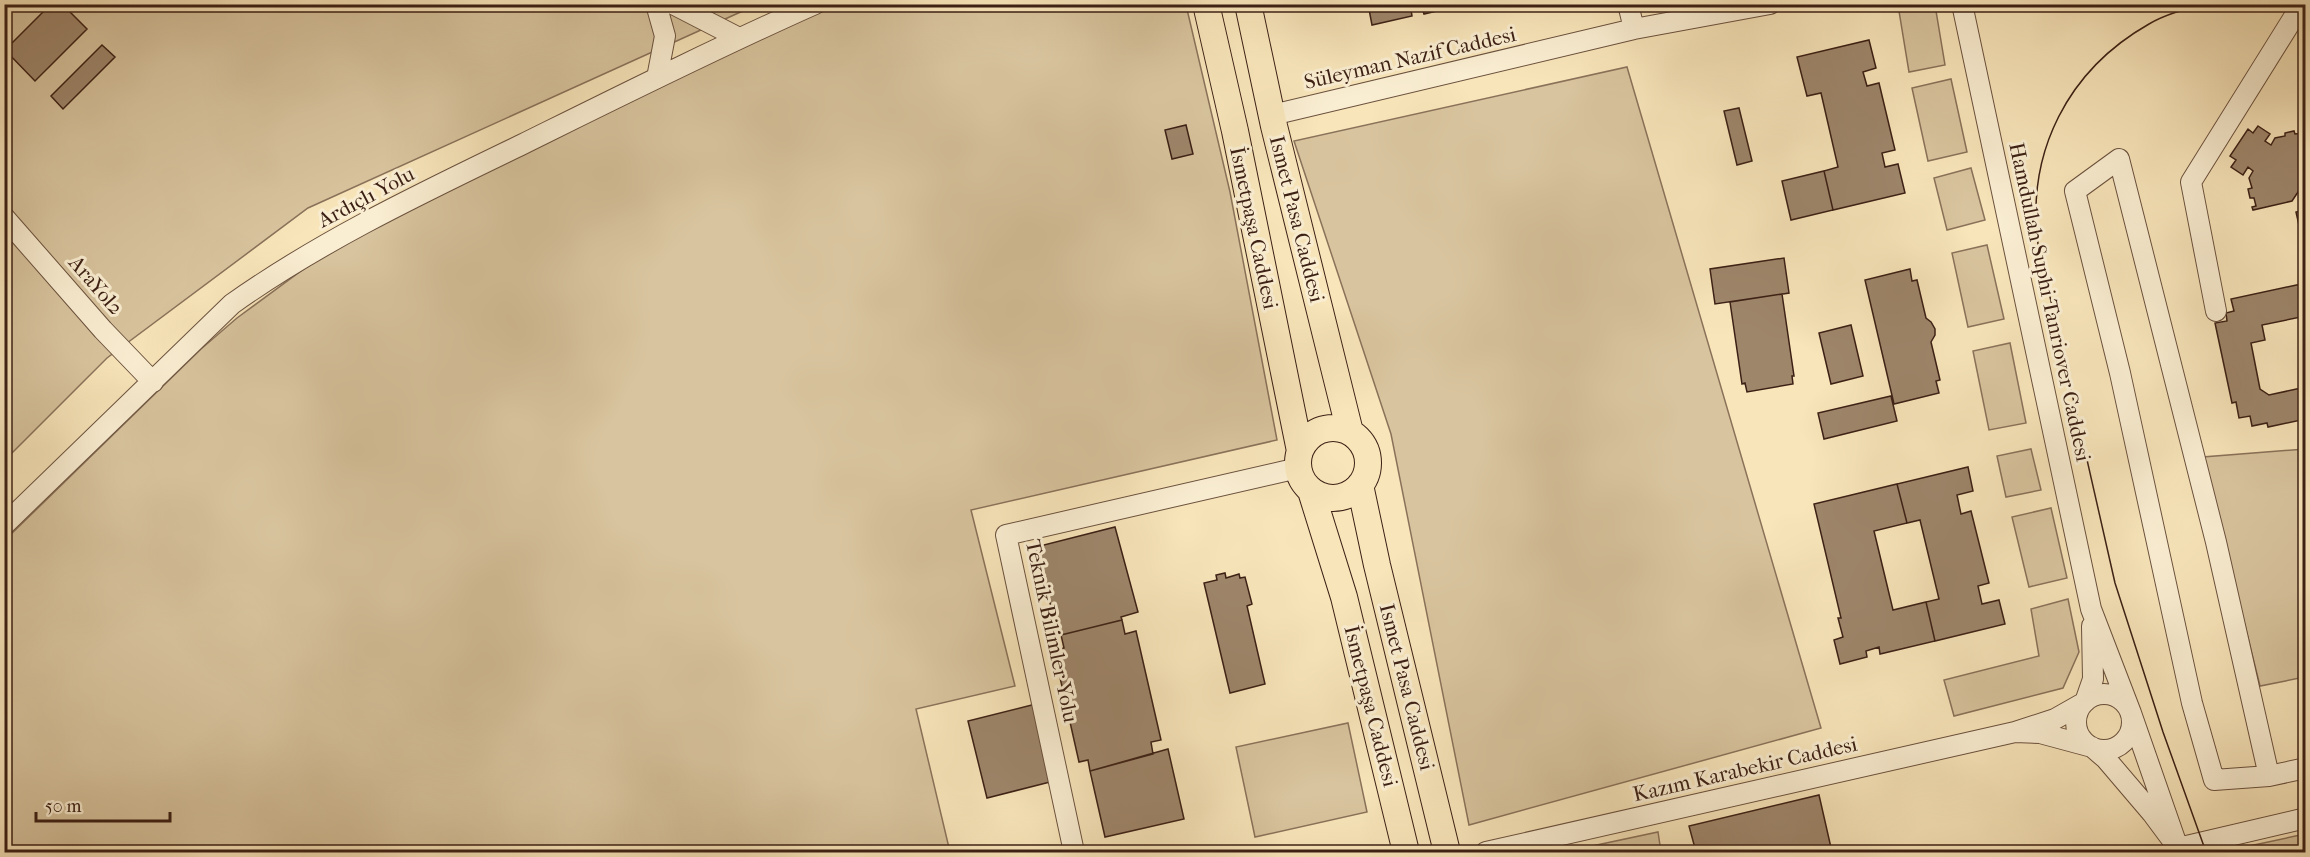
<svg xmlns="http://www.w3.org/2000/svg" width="2310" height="857" font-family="'IM FELL French Canon',serif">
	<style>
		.green { fill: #d8c49e; stroke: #8a725a; stroke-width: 1.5 }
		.building { fill: #9e866b; stroke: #3c2015; stroke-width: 1.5 }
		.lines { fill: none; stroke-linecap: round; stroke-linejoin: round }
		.minor-casing { stroke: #6b513e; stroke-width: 22 }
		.major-casing { stroke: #3c2015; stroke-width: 28 }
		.minor { stroke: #faeed2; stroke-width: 20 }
		.major { stroke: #f8e5ba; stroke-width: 26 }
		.tram { stroke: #3c2015; stroke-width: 1.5 }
		.labels { text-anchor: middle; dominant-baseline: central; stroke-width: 6; stroke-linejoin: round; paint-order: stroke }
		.street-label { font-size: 21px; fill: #3c2015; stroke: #faeed2 }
	</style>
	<rect width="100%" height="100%" fill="#f8e5ba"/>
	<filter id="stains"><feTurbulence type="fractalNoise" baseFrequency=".00333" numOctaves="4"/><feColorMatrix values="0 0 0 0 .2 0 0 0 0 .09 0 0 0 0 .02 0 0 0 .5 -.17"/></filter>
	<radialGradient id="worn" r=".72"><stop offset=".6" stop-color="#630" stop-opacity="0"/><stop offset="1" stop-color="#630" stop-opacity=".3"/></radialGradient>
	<path class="green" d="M5,5h751l-448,203 -201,150 -102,102z
		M837,5h349l44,187 47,248 -306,70 44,176 -99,23 34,143h-945l-1,-311 197,-192 36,-31 79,-58 51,-29 367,-182z
		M1898,5h37l10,60 -36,7z
		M1627,67l194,661 -352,97 -78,-391 -97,-293z
		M1951,79l16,73 -39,9 -16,-73z
		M1971,168l14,52 -38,10 -13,-52z
		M1987,245l17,74 -36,8 -16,-74z
		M2010,343l16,80 -37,7 -16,-79z
		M2031,449l10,41 -35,7 -9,-41z
		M2305,449v228l-45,9 -57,-229z
		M2051,508l16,70 -38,9 -17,-70z
		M2068,599l11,53 -16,36 -109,28 -10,-36 95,-24 -8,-47z
		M1348,723l19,89 -112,25 -19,-90z
		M1658,832l3,20h-97z
		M2305,834v18h-84z"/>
	<path class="building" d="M51,4h11l25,25 -52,52 -30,-31z
		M1368,4h42l2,12 -40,9z
		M1421,4h37v2l-34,8z
		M1869,40l7,28 -13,4 4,14 12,-3 16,67 -13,3 3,14 13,-3 7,29 -72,17 -9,-39 14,-4 -17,-74 -14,3 -10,-39z
		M102,45l13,12 -52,52 -12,-13z
		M1739,108l13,53 -15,4 -13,-54z
		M1186,125l7,29 -21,5 -7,-29z
		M2258,126l12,8 -5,7 6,4 4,-7 10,-2v-3l9,-2 1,3 9,-1 -1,-4h3v51l-14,21 -39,9 -1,-3 4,-1 -2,-8h-4l-2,-9 4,-1 -3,-10 4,-7 -5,-4 -5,8 -12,-8 5,-7 -6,-4 18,-27 5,4z
		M1824,171l9,39 -42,10 -9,-39z
		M2306,210v46l-10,-44z
		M1784,258l5,35 -74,11 -5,-35z
		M1910,269l2,12 5,-1 9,38 5,4 4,7v6l-4,7 9,38 -4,1 3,12 -45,11 -29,-124z
		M2306,283v33l-44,9 3,15 -14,3 9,46 9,6 37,-8v32l-38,8 -1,-4 -15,3 -2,-10 -11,2 -3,-16 -4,1 -17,-80 12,-2 -1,-8 8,-2 -3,-12z
		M1782,294l12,82h-2l1,8 -46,8 -2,-9 -3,1 -12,-82z
		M1851,325l12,51 -32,8 -12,-51z
		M1891,396l6,25 -73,18 -6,-26z
		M1968,467l5,24 -16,4 4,19 10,-3 18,72 -11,3 4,18 17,-4 6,24 -70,17 -9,-39 13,-3 -19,-79 -13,3 -10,-39z
		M1897,484l10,39 -33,8 19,79 33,-8 9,39 -55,13 -1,-7 -13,4 1,6 -27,7 -6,-24 9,-3 -5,-19h3l-27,-114z
		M1115,527l23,85 -17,5 1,3 -61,15 -5,-8 -20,-80z
		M1225,573l1,5 13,-4 1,4 5,-1 7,27 -5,2 18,78 -35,9 -26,-110 13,-3 -1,-5z
		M1122,620l3,14 11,-3 25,109 -10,2 2,12 -63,17 -2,-11 -9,2 -25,-111 10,-3 -3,-13z
		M1040,703l18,77 -71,18 -19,-77z
		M1168,749l16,70 -79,18 -15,-66z
		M1819,795l13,57h-136l-7,-26z"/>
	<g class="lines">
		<defs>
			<path id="minor" d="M656,4l9,32 -8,42
				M673,4l66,34
				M1628,4l6,25
				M1962,4l129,605 40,104 47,135 -26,-35 -46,-54 -14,-12 -52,-14 -25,-1
				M1272,115l362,-86 136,-25
				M4,217l99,113 50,52
				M2216,311l-25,-129 111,-178
				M4,525l228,-221c90,-64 192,-112 291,-160 97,-48 193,-96 292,-140
				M2076 722a28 28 0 1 1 56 0a28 28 0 1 1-56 0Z
				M2269,776l-53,-234 -97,-383 -44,32 45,182 72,330 22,77 55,-4 37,-8
				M1074,852l-68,-317 292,-67
				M1486,852l529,-120 40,-13 30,-17 8,-23 -1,-53
				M2179,852l-1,-4 128,-30"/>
			<path id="major" d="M1206,4l29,127 65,320
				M1248,4l26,122 76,306
				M1298 463a35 35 0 1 1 70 0a35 35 0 1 1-70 0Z
				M1360,485l17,80 70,287
				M1311,491l33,106 62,255"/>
		</defs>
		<use href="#minor" class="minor-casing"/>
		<use href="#major" class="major-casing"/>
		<use href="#minor" class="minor"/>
		<use href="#major" class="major"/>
		<path class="tram" d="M2205,4c-19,5 -39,10 -56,20 -81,46 -123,128 -111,220l77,339 48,149 43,120"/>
	</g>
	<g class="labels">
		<g class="street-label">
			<text transform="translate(1410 58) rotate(-13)">Süleyman Nazif Caddesi</text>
			<text transform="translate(366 197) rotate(-28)">Ardıçlı Yolu</text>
			<text transform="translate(1297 219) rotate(76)">Ismet Pasa Caddesi</text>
			<text transform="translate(1254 228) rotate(78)">İsmetpaşa Caddesi</text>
			<text transform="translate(96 285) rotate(49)">AraYol2</text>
			<text transform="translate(2050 302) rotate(78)">Hamdullah Suphi Tanriover Caddesi</text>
			<text transform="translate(1052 631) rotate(78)">Teknik Bilimler Yolu</text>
			<text transform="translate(1407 687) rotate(76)">Ismet Pasa Caddesi</text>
			<text transform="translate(1371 706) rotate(76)">İsmetpaşa Caddesi</text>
			<text transform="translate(1745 769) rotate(-13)">Kazım Karabekir Caddesi</text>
		</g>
	</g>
	<rect width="2310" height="857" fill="none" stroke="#f8e5ba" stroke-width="24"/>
	<rect x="6" y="6" width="2298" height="845" fill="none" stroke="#3c2015" stroke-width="3"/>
	<rect x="12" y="12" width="2286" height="833" fill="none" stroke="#3c2015" stroke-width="1.5"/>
	<path d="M36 812v9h134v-9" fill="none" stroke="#3c2015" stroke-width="3"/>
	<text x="45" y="812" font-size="18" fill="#3c2015" stroke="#faeed2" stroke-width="4.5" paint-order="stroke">50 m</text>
	<rect width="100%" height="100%" filter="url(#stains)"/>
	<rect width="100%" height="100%" fill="url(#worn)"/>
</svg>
